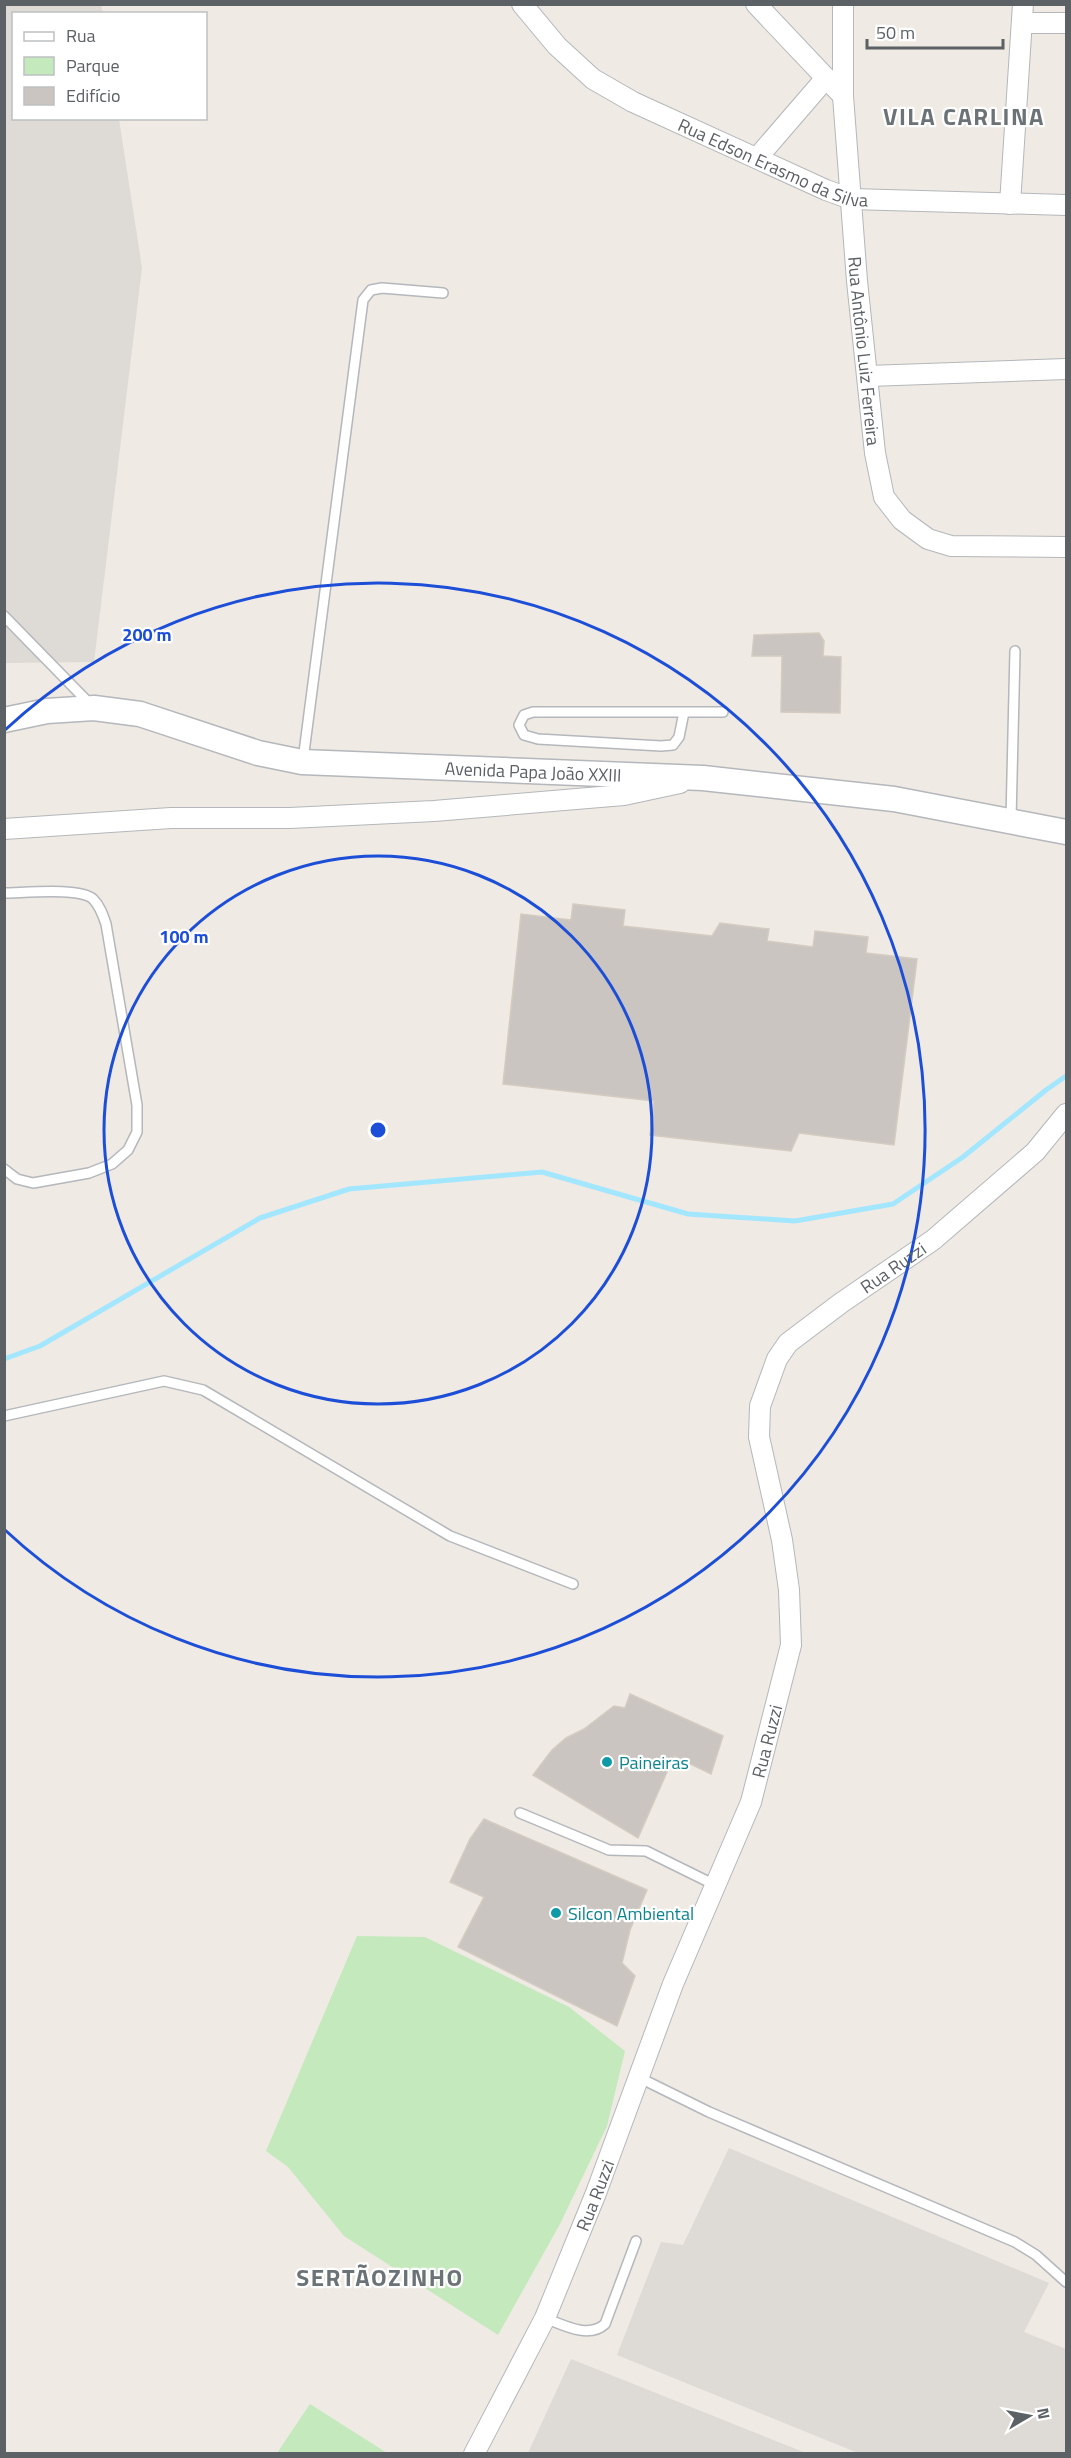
<svg xmlns="http://www.w3.org/2000/svg" width="1071" height="2458" font-family="'Titillium Web',sans-serif">
	<style>
		.industrial { fill: #dedad5 }
		.green { fill: #c4e9bd }
		.lines { fill: none; stroke-linecap: round; stroke-linejoin: round }
		.stream { stroke: #a3e6ff; stroke-width: 5 }
		.building { fill: #cac5c0; stroke: #d4cbc1; stroke-width: 1.5 }
		.service-casing { stroke: #b4b7bb; stroke-width: 12 }
		.minor-casing { stroke: #b4b7bb; stroke-width: 22 }
		.tertiary-casing { stroke: #b4b7bb; stroke-width: 27 }
		.service { stroke: #fff; stroke-width: 9 }
		.minor { stroke: #fff; stroke-width: 20 }
		.tertiary { stroke: #fff; stroke-width: 24 }
		.ring { fill: none; stroke: #1d4ed8; stroke-width: 3 }
		.culture-dot { fill: #0f9aa8; stroke: #fff; stroke-width: 2 }
		.labels { text-anchor: middle; dominant-baseline: central; stroke-width: 4.5; stroke-linejoin: round; paint-order: stroke }
		.street-label { font-size: 18px; fill: #5b6165; stroke: #fff }
		.culture-label { font-size: 18px; fill: #0d838f; stroke: #fff; text-anchor: start }
		.district-label { font-size: 24px; font-weight: bold; letter-spacing: 1.5px; fill: #6c7377; stroke: #fff }
		.centre { fill: #1d4ed8; stroke: #fff; stroke-width: 3 }
		.ring-label { font-size: 18px; text-anchor: middle; font-weight: bold; fill: #1d4ed8; stroke: #fff; stroke-width: 4.5; stroke-linejoin: round; paint-order: stroke }
	</style>
	<rect width="100%" height="100%" fill="#efeae3"/>
	<path class="industrial" d="M4,5h97l2,8 -89,1v104l105,1 23,149 -48,394 -89,1z
		M729,2148l320,135 -25,49 42,17v104h-208l-241,-98 44,-113 22,3z
		M571,2359l235,94h-278z"/>
	<path class="green" d="M357,1936l68,1 144,70 56,44 -18,75 -47,98 -62,111 -154,-99 -56,-69 -22,-16z
		M310,2404l77,49h-110z"/>
	<g class="lines">
		<path class="stream" d="M4,1359l36,-13 220,-128 89,-29 193,-17 146,42 107,7 98,-17 70,-47 83,-67 20,-14"/>
	</g>
	<path class="building" d="M819,633l5,8 -1,15 18,1 -1,56 -59,-1 1,-56h-30l2,-21z
		M573,904l52,6 -2,16 89,10 8,-13 49,6 -2,12 46,6 2,-16 53,6 -2,16 51,6 -23,186 -95,-12 -8,18 -141,-16 4,-34 -151,-17 18,-170 50,6z
		M630,1694l93,42 -12,38 -37,-18 -36,82 -105,-63 19,-25 14,-12 18,-9 30,-23 11,2z
		M484,1819l163,71 -17,40 -8,33 13,13 -18,50 -159,-79 26,-50 -34,-15 20,-43z"/>
	<g class="lines">
		<defs>
			<path id="service" d="M4,616l86,88
				M684,712l-5,25 -6,8 -12,1 -123,-7 -14,-4 -5,-10 5,-10 9,-3h190
				M303,760l60,-460 8,-10 11,-2 61,5
				M1011,819l4,-168
				M4,893c19,0 76,-6 89,6 7,7 10,16 13,25l31,181v27l-9,18 -16,14 -23,9 -56,10 -16,-4 -13,-10
				M4,1416l160,-35 39,9 247,146 123,48
				M520,1813l89,37 37,1 69,34
				M640,2078l69,34 306,130 21,13 30,27
				M545,2318c18,7 44,21 60,6l31,-83"/>
			<g id="minor">
				<path id="s1" d="M522,4l35,42 36,33 40,23 193,88 25,9 215,6"/>
				<path d="M756,4l87,92"/>
				<path id="s2" d="M843,4v92l14,185 18,172 9,44 18,23 26,19 23,7 115,1"/>
				<path d="M1023,23h43"/>
				<path d="M757,158l69,-80"/>
				<path d="M1010,204l13,-200"/>
				<path d="M868,376l198,-7"/>
				<path d="M4,829l167,-11h119l144,-7 190,-16 56,-12"/>
				<path id="s3" d="M474,2454l71,-136 51,-125 77,-209 78,-182 40,-157 -2,-55 -7,-50 -23,-103 1,-31 17,-47 11,-16 53,-40 92,-63 102,-88 31,-38"/>
			</g>
			<g id="tertiary">
				<path id="s4" d="M4,720l43,-9 47,-3 46,6 118,39 44,9 401,16 191,21 172,33"/>
			</g>
		</defs>
		<use href="#service" class="service-casing"/>
		<use href="#minor" class="minor-casing"/>
		<use href="#tertiary" class="tertiary-casing"/>
		<use href="#service" class="service"/>
		<use href="#minor" class="minor"/>
		<use href="#tertiary" class="tertiary"/>
	</g>
	<g class="ring">
		<circle cx="378" cy="1130" r="274"/>
		<path d="M5 730A547 547 0 1 1 5 1530"/>
	</g>
	<g class="culture-dot">
		<circle cx="607" cy="1762" r="6"/>
		<circle cx="556" cy="1913" r="6"/>
	</g>
	<g class="labels">
		<g class="street-label">
			<text stroke="none"><textPath href="#s1" startOffset="303">Rua Edson Erasmo da Silva</textPath></text>
			<text stroke="none"><textPath href="#s2" startOffset="348">Rua Antônio Luiz Ferreira</textPath></text>
			<text stroke="none"><textPath href="#s4" startOffset="538">Avenida Papa João XXIII</textPath></text>
			<text stroke="none"><textPath href="#s3" startOffset="1312">Rua Ruzzi</textPath></text>
			<text stroke="none"><textPath href="#s3" startOffset="772">Rua Ruzzi</textPath></text>
			<text stroke="none"><textPath href="#s3" startOffset="286">Rua Ruzzi</textPath></text>
		</g>
		<g class="culture-label">
			<text x="619" y="1762">Paineiras</text>
			<text x="568" y="1913">Silcon Ambiental</text>
		</g>
		<g class="district-label">
			<text x="964" y="116">VILA CARLINA</text>
			<text x="380" y="2277">SERTÃOZINHO</text>
		</g>
	</g>
	<circle cx="378" cy="1130" r="9" class="centre"/>
	<g class="ring-label">
		<text x="147" y="641">200 m</text>
		<text x="184" y="943">100 m</text>
	</g>
	<rect width="1071" height="2458" fill="none" stroke="#5b6165" stroke-width="12"/>
	<rect x="12" y="12" width="195" height="108" fill="#ffffff" stroke="#bdc0c1" stroke-width="1.5"/>
	<rect x="24" y="32" width="30" height="9" fill="#ffffff" stroke="#bdc0c1" stroke-width="1.5"/>
	<text x="66" y="42" font-size="18" fill="#5b6165">Rua</text>
	<rect x="24" y="57" width="30" height="18" fill="#c4e9bd" stroke="#bdc0c1" stroke-width="1.5"/>
	<text x="66" y="72" font-size="18" fill="#5b6165">Parque</text>
	<rect x="24" y="87" width="30" height="18" fill="#cac5c0" stroke="#bdc0c1" stroke-width="1.5"/>
	<text x="66" y="102" font-size="18" fill="#5b6165">Edifício</text>
	<g transform="translate(1029 2416) rotate(80)" stroke="#ffffff" stroke-width="4.5" paint-order="stroke">
	<path d="M0-4.5L10 22L0 15L-10 22Z" fill="#5b6165"/>
	<text y="-9" font-size="16" font-weight="bold" text-anchor="middle" fill="#5b6165">N</text>
	</g>
	<path d="M867 39v9h136v-9" fill="none" stroke="#5b6165" stroke-width="3"/>
	<text x="876" y="39" font-size="18" fill="#5b6165" stroke="#ffffff" stroke-width="4.5" paint-order="stroke">50 m</text>
</svg>
